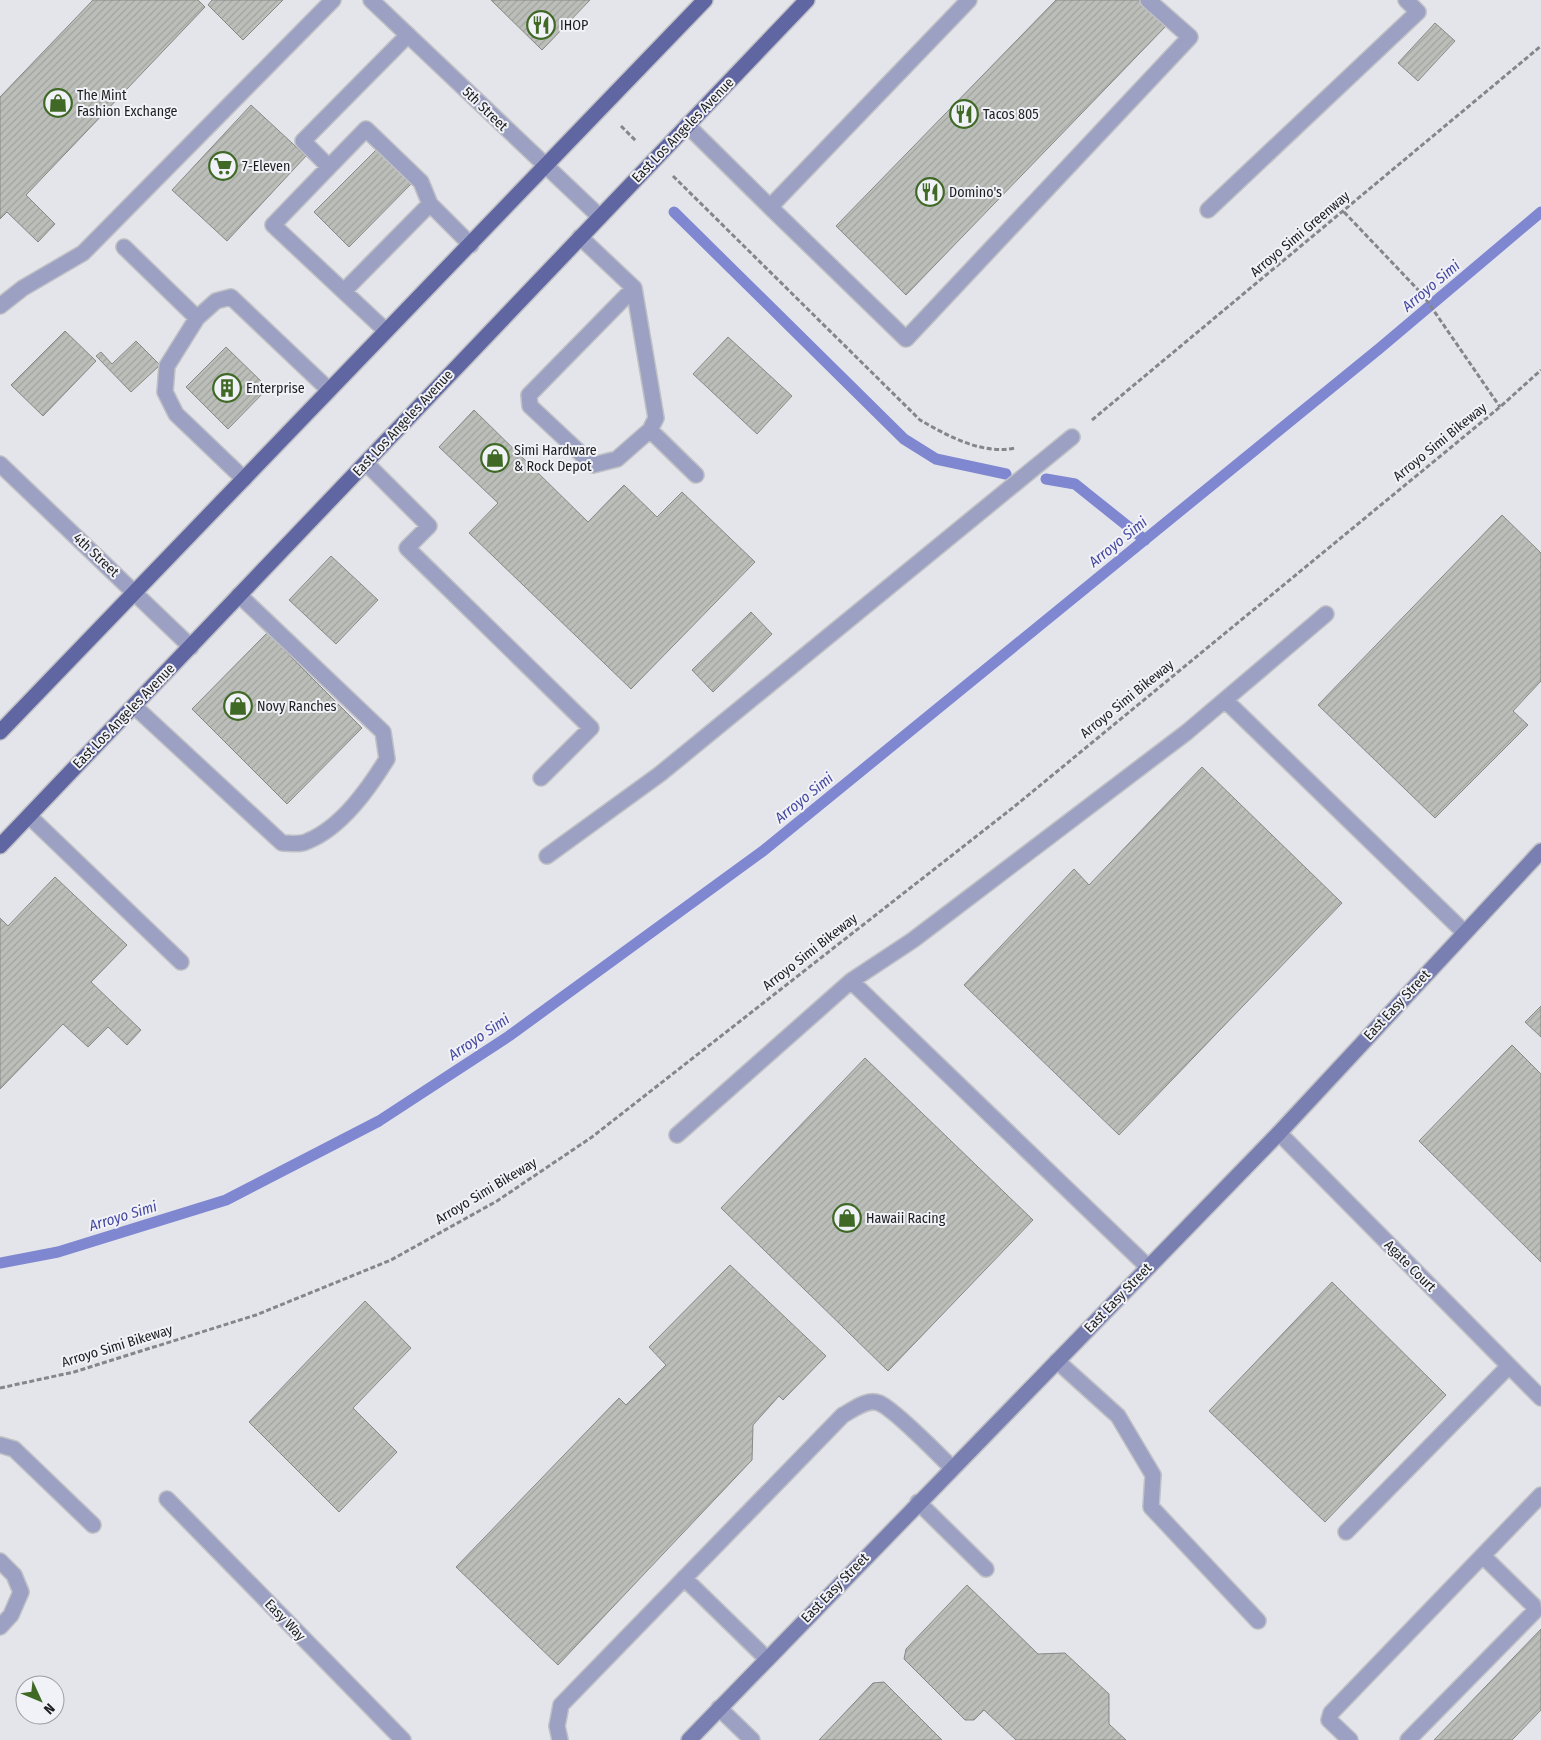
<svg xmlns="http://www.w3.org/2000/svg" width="1541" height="1740" font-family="'Fira Sans Condensed',sans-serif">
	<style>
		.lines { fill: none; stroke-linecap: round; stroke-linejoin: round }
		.stream { stroke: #7f87d1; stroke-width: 11 }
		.building { fill: url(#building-hatch); stroke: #868985 }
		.lane-casing { stroke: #c0c1c5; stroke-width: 18 }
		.street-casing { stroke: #c0c1c5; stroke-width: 18 }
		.secondary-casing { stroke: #c0c1c5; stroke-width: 18 }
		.primary-casing { stroke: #c0c1c5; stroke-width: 18 }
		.path { stroke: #858689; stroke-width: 3; stroke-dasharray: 5 2.5; stroke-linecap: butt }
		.lane { stroke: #9ca1c3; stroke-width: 15 }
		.street { stroke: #9ca1c3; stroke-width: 15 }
		.secondary { stroke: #797fb0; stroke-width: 15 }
		.primary { stroke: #6066a2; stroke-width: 15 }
		.labels { text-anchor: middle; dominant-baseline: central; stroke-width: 4; stroke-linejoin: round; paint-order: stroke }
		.poi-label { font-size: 14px; fill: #1c1d1e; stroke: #f1f2f7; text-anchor: start }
		.street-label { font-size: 14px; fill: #1c1d1e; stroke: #f1f2f7 }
		.water-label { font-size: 15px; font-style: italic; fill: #4648a0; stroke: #f1f2f7 }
	</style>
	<defs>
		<pattern id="building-hatch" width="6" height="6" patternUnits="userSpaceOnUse" patternTransform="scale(1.25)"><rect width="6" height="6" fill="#bcbeba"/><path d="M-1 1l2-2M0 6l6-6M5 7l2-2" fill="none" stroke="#a1a39f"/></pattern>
	</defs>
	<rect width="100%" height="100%" fill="#e4e5ea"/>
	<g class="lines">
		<path class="stream" d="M674,212l230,227 32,20 70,15
			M1046,479l29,5 70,56
			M0,1263l58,-11 168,-52 153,-79 130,-85 254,-185 617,-503 161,-136"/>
	</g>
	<path class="building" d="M93,0h105l7,7 -179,188 29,29 -17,18 -31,-30 -7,7v-122z
		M212,0h71l-40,40 -35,-35z
		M491,0h99l-48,50z
		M1056,0h83l27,26 -260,269 -70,-69z
		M1435,23l20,18 -37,40 -20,-18z
		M251,105l55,51 -79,85 -55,-51z
		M377,149l35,34 -63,64 -35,-35z
		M65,331l31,30 -53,55 -32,-31z
		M728,337l64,59 -35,38 -64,-60z
		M136,341l24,24 -29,27 -35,-36 5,-4 11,12z
		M226,347l42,41 -40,41 -42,-42z
		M474,410l114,112 36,-37 33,32 25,-25 73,70 -124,127 -162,-156 29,-30 -59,-56z
		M1502,515l39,38v128l-28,30 15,14 -93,93 -117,-113z
		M331,556l47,44 -42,44 -47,-44z
		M751,612l21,22 -59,58 -21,-22z
		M267,633l95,95 -75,76 -95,-95z
		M1202,767l140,136 -223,232 -155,-150 110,-116 15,16z
		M55,877l72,68 -36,37 50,48 -14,15 -19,-18 -20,20 -25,-23 -63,65v-171l8,8z
		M1541,1006v31l-16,-15z
		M1512,1045l29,29v188l-122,-121z
		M865,1058l168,162 -145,151 -167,-163z
		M730,1265l96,91 -43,44 -4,-4 -26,29 -1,35 -194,205 -102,-98 163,-169 7,7 40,-40 -17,-18z
		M1332,1282l114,113 -121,127 -116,-111z
		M365,1301l46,47 -58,60 44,44 -58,60 -90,-90z
		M967,1585l71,69 27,-1 44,41v30l17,16h-110l-32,-30 -10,10h-9l-61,-61 2,-10z
		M1541,1629v81l-29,30h-78z
		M884,1682l58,58h-123l54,-57z"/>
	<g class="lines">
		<defs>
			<path id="lane" d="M969,0l-199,207 136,132 284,-302 -42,-37
				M687,125l83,82
				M329,167l37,-38 55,53 9,22 41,41
				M1208,210l210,-198 -12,-12
				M580,237l54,51 22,130 -6,12 -33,29 -24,6 -63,-59 -1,-11 105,-107
				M124,247l73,71
				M344,291l86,-87
				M0,306l23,-18 60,-35 250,-253
				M386,331l-113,-106 56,-58 -26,-26 105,-106
				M650,430l46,45
				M366,463l63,63 -22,22 184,180 -50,50
				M244,479l-68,-65 -11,-22 2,-26 30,-48 19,-17 15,-4 98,93
				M1225,700l239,232
				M134,706l148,137c8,0 19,2 26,-2 34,-14 61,-53 79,-82l-4,-27 -144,-137
				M29,816l152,146
				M547,856l113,-82 412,-337
				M851,981l62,-41 274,-208 139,-118
				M677,1135l174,-154 297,286
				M1057,1361l61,55 35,59 -2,32 107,114
				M0,1445l14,4 79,76
				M918,1502l68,67
				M1346,1532l163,-166
				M0,1561l14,14 7,17 -10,23 -11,12
				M684,1578l83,81
				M719,1708l33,32
				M560,1740l-3,-14 4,-21 282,-290c10,-5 24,-17 36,-12 14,5 60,52 73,65
				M1350,1740l-21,-20 2,-7 210,-218
				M1408,1740l126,-128 -1,-7 -50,-49"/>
			<path id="street" d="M371,0l229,217
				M0,464l191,183
				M1279,1133l262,265
				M167,1499l236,241"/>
			<path id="secondary" d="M689,1740l590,-607 262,-282"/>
			<path id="primary" d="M0,732l705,-732
				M0,846l807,-846"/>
		</defs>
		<use href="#lane" class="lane-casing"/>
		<use href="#street" class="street-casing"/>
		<use href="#secondary" class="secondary-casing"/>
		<use href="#primary" class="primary-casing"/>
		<path class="path" d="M621,126l15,15
			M673,176l247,244c28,16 62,35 95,28
			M1344,212l79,83 77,112
			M1092,420l449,-374
			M0,1388l74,-16 182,-57 135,-55 106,-59 95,-64 423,-331 485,-399 41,-37"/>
		<use href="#lane" class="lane"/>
		<use href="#street" class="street"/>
		<use href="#secondary" class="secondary"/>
		<use href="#primary" class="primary"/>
	</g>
	<defs>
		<symbol id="restaurant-ring" viewBox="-11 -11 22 22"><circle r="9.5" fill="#f1f2f7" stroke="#3f6925" stroke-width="1.5"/><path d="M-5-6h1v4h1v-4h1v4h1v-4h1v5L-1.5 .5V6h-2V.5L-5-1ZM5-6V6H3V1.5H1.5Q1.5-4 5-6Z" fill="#3f6925"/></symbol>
		<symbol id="shop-ring" viewBox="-11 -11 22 22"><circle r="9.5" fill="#f1f2f7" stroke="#3f6925" stroke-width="1.5"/><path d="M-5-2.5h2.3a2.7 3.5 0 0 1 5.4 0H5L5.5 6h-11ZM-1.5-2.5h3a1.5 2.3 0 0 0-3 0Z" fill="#3f6925"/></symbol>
		<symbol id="supermarket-ring" viewBox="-11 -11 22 22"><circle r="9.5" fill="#f1f2f7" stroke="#3f6925" stroke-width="1.5"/><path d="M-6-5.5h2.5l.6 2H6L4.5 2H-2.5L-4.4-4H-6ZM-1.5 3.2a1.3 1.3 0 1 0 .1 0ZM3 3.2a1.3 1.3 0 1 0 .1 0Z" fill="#3f6925"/></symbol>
		<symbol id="building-ring" viewBox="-11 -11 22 22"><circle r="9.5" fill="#f1f2f7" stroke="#3f6925" stroke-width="1.5"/><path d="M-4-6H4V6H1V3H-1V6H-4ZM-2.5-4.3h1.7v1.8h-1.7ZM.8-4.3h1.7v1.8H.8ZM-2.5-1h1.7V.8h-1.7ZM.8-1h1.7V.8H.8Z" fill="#3f6925"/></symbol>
	</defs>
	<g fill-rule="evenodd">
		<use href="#restaurant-ring" x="525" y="9" width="32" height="32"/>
		<use href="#shop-ring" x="42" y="87" width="32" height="32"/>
		<use href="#restaurant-ring" x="948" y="98" width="32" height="32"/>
		<use href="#supermarket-ring" x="207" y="150" width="32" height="32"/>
		<use href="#restaurant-ring" x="914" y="176" width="32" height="32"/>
		<use href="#building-ring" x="211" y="372" width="32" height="32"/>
		<use href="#shop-ring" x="479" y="442" width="32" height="32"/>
		<use href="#shop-ring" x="222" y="690" width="32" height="32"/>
		<use href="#shop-ring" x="831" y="1202" width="32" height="32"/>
	</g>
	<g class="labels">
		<g class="poi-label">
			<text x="560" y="25">IHOP</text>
			<text x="77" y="95">The Mint<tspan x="77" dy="16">Fashion Exchange</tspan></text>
			<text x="983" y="114">Tacos 805</text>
			<text x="242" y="166">7-Eleven</text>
			<text x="949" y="192">Domino's</text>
			<text x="246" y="388">Enterprise</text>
			<text x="514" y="450">Simi Hardware<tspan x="514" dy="16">&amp; Rock Depot</tspan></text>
			<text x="257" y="706">Novy Ranches</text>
			<text x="866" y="1218">Hawaii Racing</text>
		</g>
		<g class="street-label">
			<text transform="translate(485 109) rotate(44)">5th Street</text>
			<text transform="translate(683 130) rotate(-46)">East Los Angeles Avenue</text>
			<text transform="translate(1300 234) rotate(-40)">Arroyo Simi Greenway</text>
			<text transform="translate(403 423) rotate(-47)">East Los Angeles Avenue</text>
			<text transform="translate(1440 442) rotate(-39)">Arroyo Simi Bikeway</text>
			<text transform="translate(96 555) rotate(43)">4th Street</text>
			<text transform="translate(1127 699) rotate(-39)">Arroyo Simi Bikeway</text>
			<text transform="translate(124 716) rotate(-46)">East Los Angeles Avenue</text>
			<text transform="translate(810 952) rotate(-38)">Arroyo Simi Bikeway</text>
			<text transform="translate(1397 1005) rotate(-47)">East Easy Street</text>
			<text transform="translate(486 1191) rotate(-31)">Arroyo Simi Bikeway</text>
			<text transform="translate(1410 1266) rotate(45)">Agate Court</text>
			<text transform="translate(1118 1298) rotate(-46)">East Easy Street</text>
			<text transform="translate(117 1346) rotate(-17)">Arroyo Simi Bikeway</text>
			<text transform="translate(835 1588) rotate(-46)">East Easy Street</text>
			<text transform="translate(285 1620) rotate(46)">Easy Way</text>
		</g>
		<g class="water-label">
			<text transform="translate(1431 286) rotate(-40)">Arroyo Simi</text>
			<text transform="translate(1118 542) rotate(-39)">Arroyo Simi</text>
			<text transform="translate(804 798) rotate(-39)">Arroyo Simi</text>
			<text transform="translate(479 1037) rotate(-34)">Arroyo Simi</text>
			<text transform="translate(123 1216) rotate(-17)">Arroyo Simi</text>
		</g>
	</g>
	<g transform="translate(40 1700) rotate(134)"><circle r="24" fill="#f1f2f7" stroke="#9c9da0"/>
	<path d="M0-4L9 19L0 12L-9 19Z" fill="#3f6925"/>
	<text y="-8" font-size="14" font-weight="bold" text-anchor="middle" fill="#1c1d1e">N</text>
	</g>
</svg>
